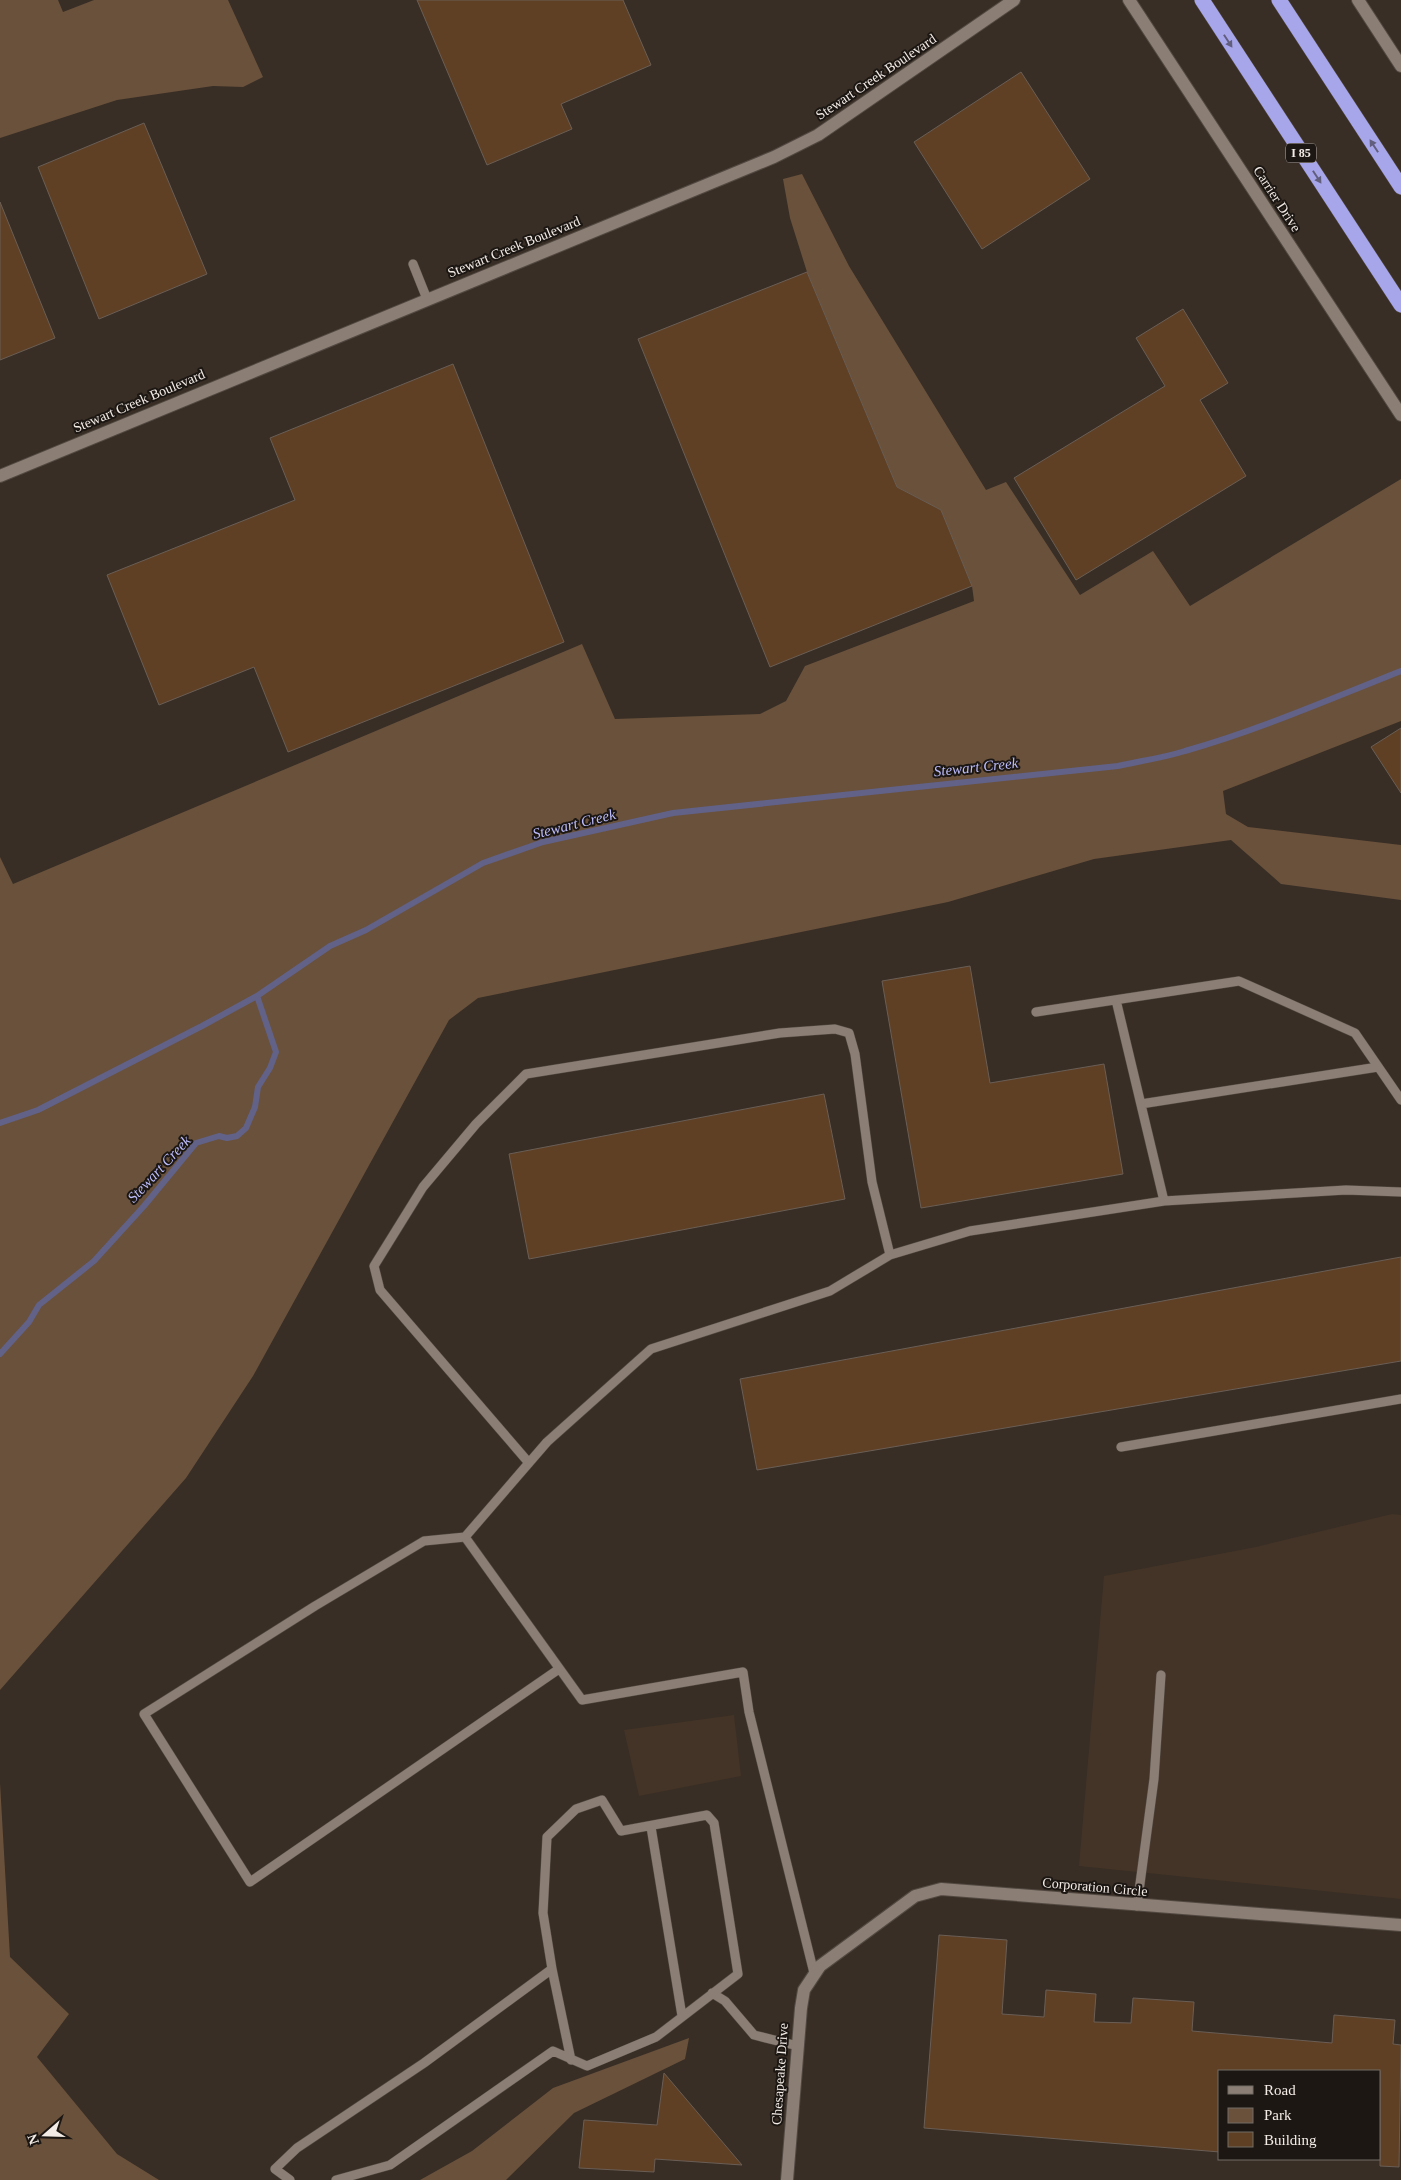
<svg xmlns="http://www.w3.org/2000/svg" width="1401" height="2180" font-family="'Times New Roman',serif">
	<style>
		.built { fill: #443427 }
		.green { fill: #69513c }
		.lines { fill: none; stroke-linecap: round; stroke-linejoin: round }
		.stream { stroke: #626288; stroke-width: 6 }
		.building { fill: #5f4025; stroke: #6a5e55 }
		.service-casing { stroke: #524942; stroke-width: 10 }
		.minor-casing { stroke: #524942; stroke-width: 14 }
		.tertiary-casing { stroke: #524942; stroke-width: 14 }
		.motorway-casing { stroke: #524942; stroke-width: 16 }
		.service { stroke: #8b7e74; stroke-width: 9 }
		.minor { stroke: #8b7e74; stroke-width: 12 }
		.tertiary { stroke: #8b7e74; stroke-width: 12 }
		.motorway { stroke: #a7a6ea; stroke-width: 15 }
		.oneway { fill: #625e7e }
		.labels { text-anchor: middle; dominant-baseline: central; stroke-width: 4; stroke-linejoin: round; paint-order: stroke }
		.shield { fill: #1c1713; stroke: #b2aba7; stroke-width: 1 }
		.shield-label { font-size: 12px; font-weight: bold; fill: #f3ebe6 }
		.street-label { font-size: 14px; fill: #f3ebe6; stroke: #1c1713 }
		.water-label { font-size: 15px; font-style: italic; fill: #bdbdfd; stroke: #1c1713 }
	</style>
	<rect width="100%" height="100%" fill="#382e25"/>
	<path class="built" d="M1392,1514l9,1v384l-322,-33 25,-290 152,-29z
		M734,1715l7,61 -102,20 -15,-66z"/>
	<path class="green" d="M0,0h58l5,12 31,-12h134l35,77 -20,10 -30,-1 -96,14 -117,38z
		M802,174l47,92 137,224 20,-8 74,113 73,-44 37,55 211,-127v242l-178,70 3,23 22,13 153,18v55l-120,-16 -50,-44 -137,19 -146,43 -470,96 -29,22 -196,356 -67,102 -186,212v-833l13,27 569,-240 33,75 145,-5 26,-13 19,-35 169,-65 -2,-15 -31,-76 -44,-23 -90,-215 -17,-54 -7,-39z
		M0,1783l10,174 59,57 -32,43 80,97 42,26h-159z
		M689,2038l-4,21 -111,54 -68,67h-86l52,-29 81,-63z"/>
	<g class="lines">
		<path class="stream" d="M0,1123l38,-13 164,-84 55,-30 73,-50 36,-16 117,-67 60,-21 130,-29 445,-47c22,-5 45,-8 67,-15 74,-21 145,-52 216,-80
			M0,1354l29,-32 10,-17 55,-44 50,-55 52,-63 23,-7 8,2 10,-2 9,-8 9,-21 3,-20 12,-19 6,-16 -19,-56"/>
	</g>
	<path class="building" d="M417,0h206l28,65 -90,39 11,25 -85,36z
		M1021,72l69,107 -108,70 -68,-107z
		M144,123l63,151 -108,45 -61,-152z
		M0,202l55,136 -55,22z
		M807,272l90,215 44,23 31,76 -202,81 -132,-328z
		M1183,309l45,74 -28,17 46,76 -170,104 -62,-102 151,-92 -29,-48z
		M453,364l111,278 -276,110 -34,-85 -95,38 -52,-130 188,-75 -25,-62z
		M1401,728v65l-30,-46z
		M970,966l20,117 114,-19 19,110 -202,34 -39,-227z
		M824,1094l21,105 -316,60 -20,-105z
		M1401,1257v104l-644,109 -17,-91z
		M939,1935l68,5 -5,74 42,3 2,-27 50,4 -2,28 37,1 2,-25 61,4 -2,29 140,12 2,-28 61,5 -2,24 8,1 -2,122 -19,-1v-95h-160v81l-296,-24z
		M664,2073l78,92 -87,-6 -1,13 -75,-4 5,-48 73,5z"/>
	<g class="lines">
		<defs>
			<path id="service" d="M413,264l14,35
				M1116,1000l48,201
				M1036,1012l203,-31 116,52 46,67
				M1141,1104l237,-37
				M1121,1447l280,-48
				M529,1463l-149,-173 -6,-24 49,-79 53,-63 50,-50 254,-41 55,-4 14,4 6,21 17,128 18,73
				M465,1537l-41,4 -109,65 -171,108 106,168 309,-213
				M651,1827l31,189
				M1137,1906l17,-127 7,-104
				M552,1969l19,91
				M814,1973l-65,-261 -6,-40 -161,28 -117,-163 82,-95 104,-93 179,-58 60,-36 80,-24 194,-30 182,-11 55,2
				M712,1993l13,8 29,34 44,11
				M290,2180l-15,-11 22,-21 127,-85 128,-94 -9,-56 4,-76 29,-28 26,-9 19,31 86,-16 7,8 24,151 -82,63 -69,29 -34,-15 -163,114 -54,15"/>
			<path id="minor" d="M0,476l774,-319 44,-22 196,-135
				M787,2180l14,-172 3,-18 16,-24 95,-70 26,-7 460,36"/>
			<path id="tertiary" d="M1129,0l272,415
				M1358,0l43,66"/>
			<path id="motorway" d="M1202,0l199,305
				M1279,0l122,187"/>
		</defs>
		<use href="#service" class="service-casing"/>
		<use href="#minor" class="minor-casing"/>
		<use href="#tertiary" class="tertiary-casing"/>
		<use href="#motorway" class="motorway-casing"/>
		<use href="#service" class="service"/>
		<use href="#minor" class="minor"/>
		<use href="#tertiary" class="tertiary"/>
		<use href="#motorway" class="motorway"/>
	</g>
	<defs><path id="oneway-solid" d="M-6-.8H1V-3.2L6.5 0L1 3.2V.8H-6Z" transform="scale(1.25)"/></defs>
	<g class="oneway">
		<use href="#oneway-solid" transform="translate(1228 41) rotate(57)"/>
		<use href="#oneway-solid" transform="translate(1374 146) rotate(-123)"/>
		<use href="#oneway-solid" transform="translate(1317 177) rotate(57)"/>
	</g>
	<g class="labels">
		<rect class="shield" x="1286" y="143.5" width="30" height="19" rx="4"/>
		<g class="shield-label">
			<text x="1301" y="153">I 85</text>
		</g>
		<g class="street-label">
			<text transform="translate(876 77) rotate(-34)">Stewart Creek Boulevard</text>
			<text transform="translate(1277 199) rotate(57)">Carrier Drive</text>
			<text transform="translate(514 247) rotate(-22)">Stewart Creek Boulevard</text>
			<text transform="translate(139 401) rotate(-23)">Stewart Creek Boulevard</text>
			<text transform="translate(1095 1887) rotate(5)">Corporation Circle</text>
			<text transform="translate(780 2074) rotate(-86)">Chesapeake Drive</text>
		</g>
		<g class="water-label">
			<text transform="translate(976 767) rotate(-6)">Stewart Creek</text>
			<text transform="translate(574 824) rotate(-14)">Stewart Creek</text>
			<text transform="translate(159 1169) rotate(-47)">Stewart Creek</text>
		</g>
	</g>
	<rect x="1218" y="2070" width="162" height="90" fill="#1c1713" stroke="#726c67"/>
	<rect x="1228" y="2086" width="25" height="8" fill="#8b7e74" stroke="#726c67"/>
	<text x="1264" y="2095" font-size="15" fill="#f3ebe6">Road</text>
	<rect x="1228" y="2108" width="25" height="15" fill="#69513c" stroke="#726c67"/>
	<text x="1264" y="2120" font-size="15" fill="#f3ebe6">Park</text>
	<rect x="1228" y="2132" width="25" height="15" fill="#5f4025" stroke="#726c67"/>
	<text x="1264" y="2145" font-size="15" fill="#f3ebe6">Building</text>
	<g transform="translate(45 2135) rotate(250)" stroke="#1c1713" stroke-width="4" paint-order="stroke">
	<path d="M0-4L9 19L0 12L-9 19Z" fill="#f3ebe6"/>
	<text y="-8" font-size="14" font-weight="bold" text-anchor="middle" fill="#f3ebe6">N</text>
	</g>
</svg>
